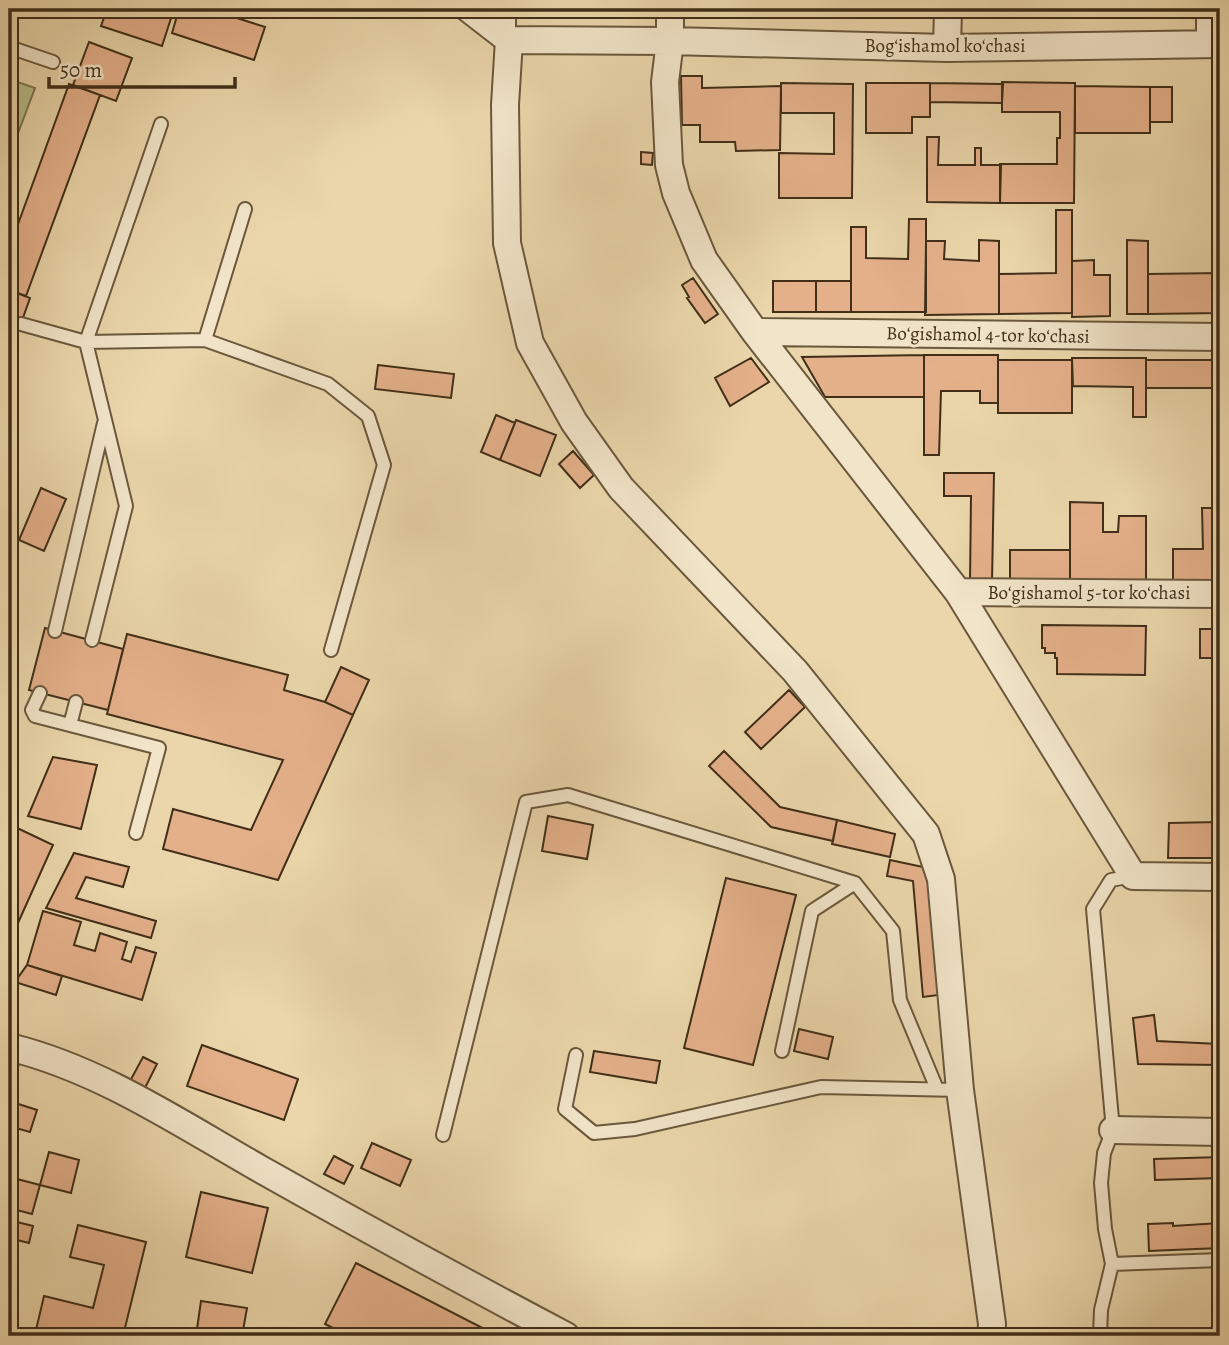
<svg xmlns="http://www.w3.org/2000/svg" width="1229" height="1345" font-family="Alegreya,serif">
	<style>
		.green { fill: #b6be89; stroke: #7b7651; stroke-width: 2 }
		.building { fill: #e4b08a; stroke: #402e19; stroke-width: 2 }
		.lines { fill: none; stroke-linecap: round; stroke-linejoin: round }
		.lane-casing { stroke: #6a583d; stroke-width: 16 }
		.street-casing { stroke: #6a583d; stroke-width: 30 }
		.lane { stroke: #f1e4c8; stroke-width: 12 }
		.street { stroke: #f1e4c8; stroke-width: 26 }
		.labels { text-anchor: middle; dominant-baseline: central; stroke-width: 6; stroke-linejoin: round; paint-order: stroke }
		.street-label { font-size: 19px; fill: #402e19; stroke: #f1e4c8 }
	</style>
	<rect width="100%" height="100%" fill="#ead6aa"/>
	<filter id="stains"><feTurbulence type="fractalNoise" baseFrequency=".00286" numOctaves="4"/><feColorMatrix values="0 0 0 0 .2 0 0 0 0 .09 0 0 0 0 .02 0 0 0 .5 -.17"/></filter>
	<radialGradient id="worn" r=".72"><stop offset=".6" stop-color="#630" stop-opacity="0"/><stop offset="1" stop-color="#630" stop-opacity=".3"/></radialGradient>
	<path class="green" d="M9,79l26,9 -26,69z"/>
	<path class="building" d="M107,9h67l-12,37 -61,-20z
		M179,9h30l56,18 -11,33 -82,-27z
		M1153,9h36v6h-36z
		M89,42l43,16 -16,43 -43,-16z
		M681,76h21v12l79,-2 -1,64 -44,1 -1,-9h-35v-17h-18z
		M1002,82l73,1 -1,120h-74v-39h57v-26h3v-26h-58z
		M781,83l72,1 -1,114h-73v-45l55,1v-41h-53z
		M866,83h64v34h-18v16h-46z
		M930,83l73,1 -1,19 -72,-1z
		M69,84l31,11 -74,201 -17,-6v-41z
		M1075,86l75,1v46h-75z
		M1150,87h22v35h-22z
		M927,137h12l-1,28h37v-17h6v17h20l-1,38 -73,-1z
		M641,152l12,1 -1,12 -11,-1z
		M1056,210h16v103l-73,1v-40l57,-1z
		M909,219h17v93h-75v-85h15v31l42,1z
		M979,240l20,1v73l-74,1 1,-74h19l-1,18 35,2z
		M1127,240l21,1v73h-21z
		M1094,260v15h16v41l-38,1v-56z
		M1220,273v40l-72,1v-40z
		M693,278l25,36 -13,9 -18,-25 2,-1 -7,-12z
		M773,281h43v31h-43z
		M816,281h35v31h-35z
		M9,290l21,8 -21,59z
		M924,355v42h-99l-23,-40z
		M924,355h74v48h-18v-12h-39l-2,64h-15z
		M751,358l18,24 -39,24 -15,-28z
		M1072,358h74v59h-13v-30l-60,-1z
		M998,360h74v53h-74z
		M1146,360h74v28h-74z
		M378,365l76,9 -3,24 -76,-9z
		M496,415l19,8 -15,37 -19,-8z
		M516,420l40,15 -16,41 -40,-16z
		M573,451l21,24 -14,13 -21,-24z
		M944,473h50l-2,110h-22l1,-87h-27z
		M41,488l25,11 -22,52 -25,-11z
		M1070,502l33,1v29h15l1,-16h27v67l-76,1z
		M1202,508h18v77l-47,1v-37h30z
		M1010,550h60v34h-60z
		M1042,625l104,1 -1,49 -88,-1v-16h-2v-5h-10v-5h-3z
		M45,628l78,21 -15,61 -79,-20z
		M1200,629h20v29h-20z
		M127,634l161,41 -4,15 41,12 28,13 -75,165 -115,-31 10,-40 78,21 32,-70 -176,-46z
		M341,667l28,13 -16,35 -28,-13z
		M789,690l16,17 -44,42 -16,-17z
		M724,751l56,56 57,13 -4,21 -62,-14 -62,-61z
		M53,757l44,8 -16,64 -53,-13z
		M548,816l45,9 -6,34 -45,-8z
		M837,820l58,14 -5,23 -58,-13z
		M1219,822v36h-51l1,-35z
		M15,827l38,18 -44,98v-102z
		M74,853l55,14 -6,20 -37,-10 -10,21 80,23 -5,17 -105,-30z
		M890,860l38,8 11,127 -16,2 -10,-116 -26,-5z
		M726,878l70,17 -43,170 -69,-17z
		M43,911l38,11 -7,23 21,6 5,-18 27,9 -5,17 9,3 5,-15 20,6 -14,47 -115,-35z
		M27,965l35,11 -6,19 -41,-13z
		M1154,1015l3,26 62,3 1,-2v23l-82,-1 -5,-46z
		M799,1029l34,8 -5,22 -34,-8z
		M202,1045l96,34 -14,41 -97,-34z
		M594,1051l66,10 -4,22 -66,-11z
		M9,1053l12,4 -12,41z
		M143,1057l14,7 -13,26 -15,-7z
		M9,1101l28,9 -7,22 -21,-6z
		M372,1143l39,17 -11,26 -39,-18z
		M49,1152l30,8 -8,33 -31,-8z
		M334,1156l19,10 -9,18 -20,-10z
		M1220,1157v21l-65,2 -1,-21z
		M17,1179l23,6 -8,29 -23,-6v-25l7,2z
		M201,1192l67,16 -16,65 -66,-16z
		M9,1220l24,6 -4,17 -20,-5z
		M1173,1223v3l47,-3v25l-71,3 -1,-27z
		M78,1225l68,17 -23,94h-61l-26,-6 8,-34 49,12 11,-43 -34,-8z
		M356,1263l142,73h-149l-24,-12z
		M201,1301l46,7 -5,28h-46z"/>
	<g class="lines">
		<defs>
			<path id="lane" d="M509,39v-30
				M9,47l44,15
				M21,324l65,18 119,-2 123,44 40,32 16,49 -53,185
				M205,340l40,-131
				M55,631l49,-208
				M92,640l34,-134 -40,-164 75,-218
				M40,693l-8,17 3,6 124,32 -23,85
				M70,725l6,-23
				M782,1051l30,-140 43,-28
				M576,1055l-11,54 29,24 41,-4 186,-42 139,3
				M443,1135l83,-333 42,-7 287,88 38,48 7,69 37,89
				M1112,1264l108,-4
				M1100,1336l1,-26 11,-46 -7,-35 -4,-46 3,-30 9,-23 -20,-221 18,-29 22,-4"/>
			<path id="street" d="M469,9l40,31 161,1 -5,41 4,83 7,28 28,67 51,72 203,260 175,284 87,1
				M670,9v32l277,7 273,-4
				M509,40l-4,65 2,138 23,100 44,79 47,66 174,183 131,163 15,45 19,211 32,234 -1,12
				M1210,44v-35
				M947,48l1,-39
				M755,332l465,5
				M958,592l262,2
				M9,1047c91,22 172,77 253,123 101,57 202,112 304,166
				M1113,1130l107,2"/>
		</defs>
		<use href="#lane" class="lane-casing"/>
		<use href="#street" class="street-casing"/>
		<use href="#lane" class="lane"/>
		<use href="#street" class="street"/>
	</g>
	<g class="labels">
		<g class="street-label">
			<text x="945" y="46">Bogʻishamol koʻchasi</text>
			<text transform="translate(988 335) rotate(1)">Boʻgishamol 4-tor koʻchasi</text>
			<text x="1089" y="593">Boʻgishamol 5-tor koʻchasi</text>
		</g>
	</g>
	<rect width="1229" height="1345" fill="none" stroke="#ead6aa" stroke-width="35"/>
	<rect x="10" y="10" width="1208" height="1324" fill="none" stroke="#402e19" stroke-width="3.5"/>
	<rect x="18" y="18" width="1194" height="1310" fill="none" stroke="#402e19" stroke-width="2"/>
	<path d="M49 77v10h186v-10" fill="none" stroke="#402e19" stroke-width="3.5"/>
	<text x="60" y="77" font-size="21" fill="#402e19" stroke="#f1e4c8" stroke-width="5" paint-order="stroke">50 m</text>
	<rect width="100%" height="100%" filter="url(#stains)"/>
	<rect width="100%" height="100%" fill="url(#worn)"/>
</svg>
